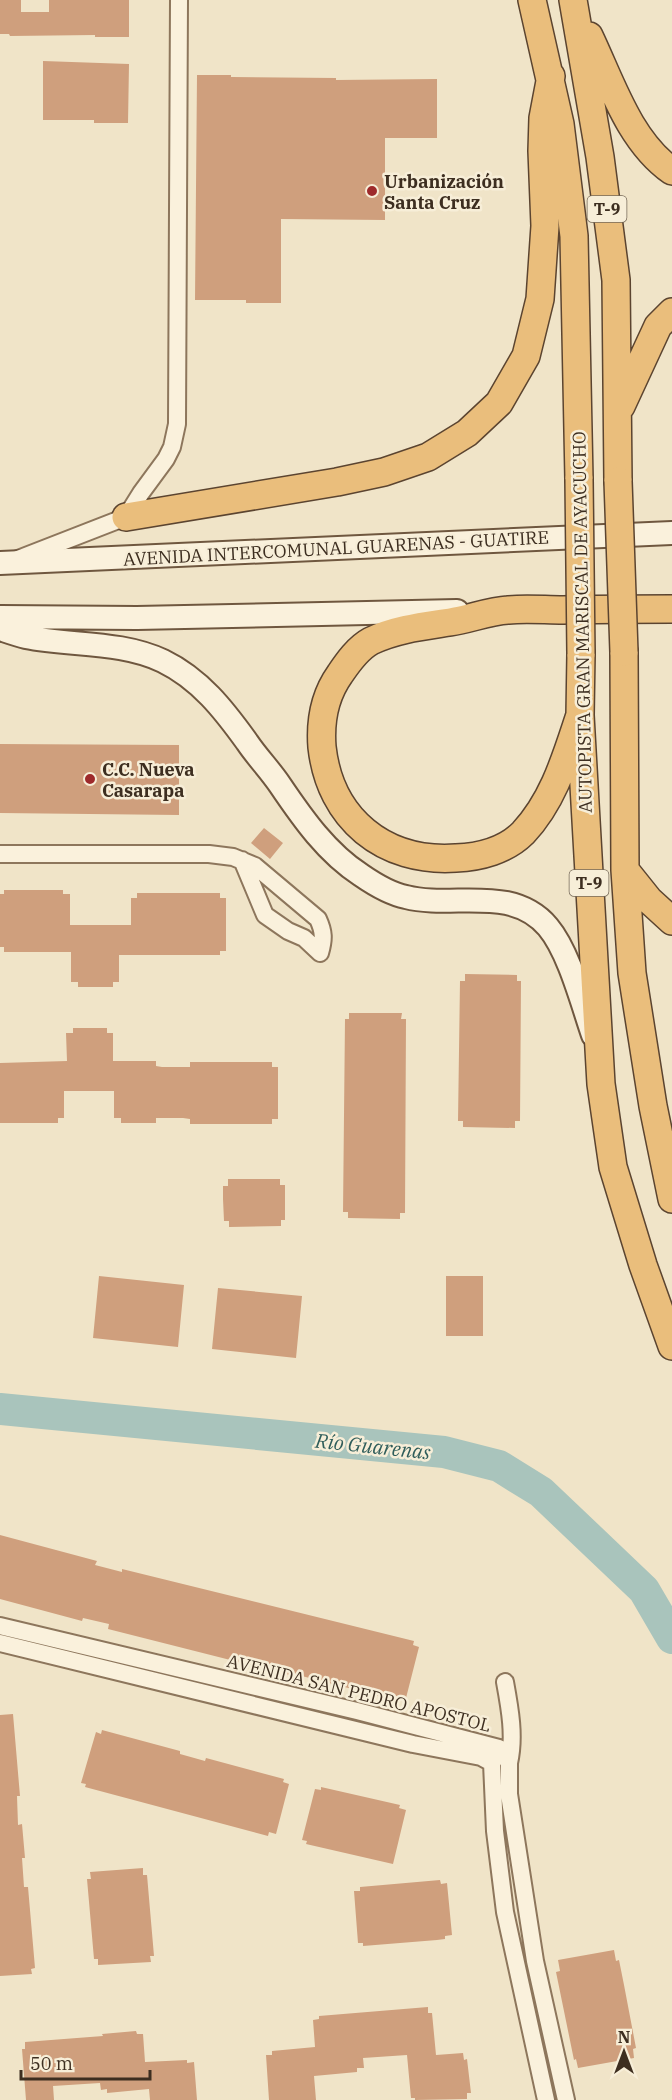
<svg xmlns="http://www.w3.org/2000/svg" width="672" height="2100" font-family="'IBM Plex Serif',serif">
	<style>
		.lines { fill: none; stroke-linecap: round; stroke-linejoin: round }
		.river { stroke: #a9c4bc; stroke-width: 32 }
		.building { fill: #cf9f7d }
		.minor-casing { stroke: #8d765c; stroke-width: 20 }
		.secondary-casing { stroke: #6f573f; stroke-width: 26 }
		.trunk-casing { stroke: #5b4430; stroke-width: 30 }
		.minor { stroke: #faf1dc; stroke-width: 16 }
		.secondary { stroke: #faf1dc; stroke-width: 22 }
		.trunk { stroke: #eabe7c; stroke-width: 27 }
		.trunk-bridge-casing { stroke: #5b4430; stroke-width: 30; stroke-linecap: butt }
		.trunk-bridge { stroke: #eabe7c; stroke-width: 27 }
		.poi-dot { fill: #9e2a2b; stroke: #f7eed8; stroke-width: 2 }
		.labels { text-anchor: middle; dominant-baseline: central; stroke-width: 5; stroke-linejoin: round; paint-order: stroke }
		.shield { fill: #f7eed8; stroke: #756857; stroke-width: 1.5 }
		.shield-label { font-size: 16px; font-weight: bold; fill: #3d2e20 }
		.poi-label { font-size: 18px; font-weight: bold; fill: #3d2e20; stroke: #f7eed8; text-anchor: start }
		.street-label { font-size: 18px; fill: #3d2e20; stroke: #f7eed8 }
		.water-label { font-size: 20px; font-style: italic; fill: #2f5d5a; stroke: #f7eed8 }
	</style>
	<rect width="100%" height="100%" fill="#f0e4c8"/>
	<g class="lines">
		<path class="river" d="M0,1409l444,43 55,14 42,26 103,98 28,48"/>
	</g>
	<path class="building" d="M0,0h21v12h28v-12h80v37h-34v-2l-85,1 -1,-2h-9z
		M43,61l86,3 -1,59h-34v-3h-51z
		M197,75h34v2l105,1v2l101,-1v59h-52v82l-104,-1v84h-35v-3h-51z
		M0,744l179,1v70l-179,-2z
		M264,828l19,15 -13,16 -19,-16z
		M4,890h59v4h7v31h61v-27h6v-5h83v5h6v53h-6v4h-101v27h-6v5h-35v-5h-7v-30h-67v-5h-4v-53h4z
		M465,974l52,1v6h4l-1,140h-5v7l-52,-1v-6h-5l2,-140h5z
		M349,1013h53l-1,6h5l-1,194h-5v6l-52,-1v-6h-5l2,-193h4z
		M73,1028h34v5h6v28h43v5l6,1h28v-5h82v5h6v52h-6v5h-82v-5l-7,-1h-27v5h-35v-5h-7v-27h-50v27h-6v5h-58v-60l67,-2 -1,-28h7z
		M228,1179h52v6h5v35h-4v6l-52,1v-6h-5l-1,-22v-13h5z
		M99,1276l85,9 -6,62 -85,-9z
		M446,1276h37v60h-37z
		M218,1288l84,8 -6,62 -84,-9z
		M0,1535l97,26 -2,4 27,7v-3l292,72 -1,4 6,2 -13,51 -6,-2 -1,5 -105,-27v2l-186,-47 1,-5 -26,-6 -1,3 -82,-22z
		M13,1714l7,82h-3l1,29 4,-1 3,34h-3l2,29h4l7,81 -4,1 1,5 -32,2v-261z
		M102,1730l78,21v3l25,7 1,-3 78,21 -1,3 6,2 -13,50 -7,-2 -1,4 -183,-49 1,-3 -5,-1 15,-51 5,2z
		M321,1787l79,18 -1,3 7,2 -13,54 -87,-20 1,-3 -5,-1 13,-51 6,1z
		M143,1868v7h4l7,81h-4l1,6 -53,3v-6h-4l-7,-80h4l-1,-7z
		M440,1880l1,4 6,-1 5,52 -7,1v3l-8,1 -74,6v-3h-5l-4,-52h6v-4z
		M614,1950l2,11 3,-1 5,25 12,63 -3,1 1,9 -56,10 -2,-9 -2,1 -18,-88 4,-1 -2,-11z
		M428,2007v6h4l4,42 27,-2 1,7 3,-1 4,34h-4v6l-52,1v-2h-4l-4,-43 -44,3 1,10h-7v4l-43,4 2,24h-47l-3,-45h6v-4l43,-4 -2,-27 6,-1v-3z
		M136,2031l1,3h6l2,28 42,-2v3l7,-1 3,38h-47l-1,-11 -42,4v-4l-6,1 -1,-7 -47,3 1,14h-28l-4,-51h3v-7l78,-6 -1,-2z"/>
	<g class="lines">
		<defs>
			<path id="minor" d="M18,559l108,-42 15,-24 25,-34 6,-12 5,-23 2,-424
				M0,854h209l24,3 22,9 63,53c6,13 6,20 2,34
				M242,860l23,55 23,16 16,7 16,15
				M0,1626l357,85 142,37 10,15v31l26,167 31,139
				M0,1643l413,101 68,13 11,6 3,68 10,81 41,188
				M505,1682c5,27 10,55 4,81"/>
			<path id="secondary" d="M0,563l672,-30
				M0,617l137,1 320,-7
				M0,629c9,3 17,6 26,8 45,9 95,4 137,24 37,18 61,49 84,81 10,15 23,28 33,43 23,34 47,68 81,90 13,9 30,19 45,22 46,12 106,-13 142,30 21,25 34,76 45,108"/>
			<path id="trunk" d="M532,0l28,124 14,112 5,243
				M573,0l27,157 16,123 2,201
				M589,36c22,46 40,105 83,135
				M621,406l37,-80 14,-14
				M126,517l211,-35 47,-10 44,-15 39,-24 32,-30 27,-47 14,-57 5,-73 -3,-75 1,-33 8,-42
				M624,652l1,218 7,103 21,133 19,93
				M581,654l-1,61 21,369 12,83 30,98 29,81
				M580,715c-14,42 -26,85 -57,118 -17,17 -43,24 -67,25 -72,5 -126,-39 -134,-111 -2,-26 3,-52 18,-73 8,-12 18,-26 31,-33 25,-12 53,-15 79,-19 20,-3 39,-11 58,-12 18,-2 37,0 55,0 36,-1 73,-1 109,-1
				M625,870l24,30 23,21"/>
		</defs>
		<use href="#minor" class="minor-casing"/>
		<use href="#secondary" class="secondary-casing"/>
		<use href="#trunk" class="trunk-casing"/>
		<use href="#minor" class="minor"/>
		<use href="#secondary" class="secondary"/>
		<use href="#trunk" class="trunk"/>
		<defs>
			<path id="trunk-bridge" d="M579,479l2,175
				M618,481l6,171"/>
		</defs>
		<use href="#trunk-bridge" class="trunk-bridge-casing"/>
		<use href="#trunk-bridge" class="trunk-bridge"/>
	</g>
	<g class="poi-dot">
		<circle cx="372" cy="191" r="6"/>
		<circle cx="90" cy="779" r="6"/>
	</g>
	<g class="labels">
		<g class="shield">
			<rect x="587.5" y="196" width="39" height="26" rx="4.5"/>
			<rect x="569.5" y="870" width="39" height="26" rx="4.5"/>
		</g>
		<g class="shield-label">
			<text x="607" y="209">T-9</text>
			<text x="589" y="883">T-9</text>
		</g>
		<g class="poi-label">
			<text x="384" y="181">Urbanización<tspan x="384" dy="21">Santa Cruz</tspan></text>
			<text x="102" y="769">C.C. Nueva<tspan x="102" dy="21">Casarapa</tspan></text>
		</g>
		<g class="street-label">
			<text transform="translate(336 548) rotate(-3)">AVENIDA INTERCOMUNAL GUARENAS - GUATIRE</text>
			<text transform="translate(582 622) rotate(-91)">AUTOPISTA GRAN MARISCAL DE AYACUCHO</text>
			<text transform="translate(359 1693) rotate(14)">AVENIDA SAN PEDRO APOSTOL</text>
		</g>
		<g class="water-label">
			<text transform="translate(373 1446) rotate(6)">Río Guarenas</text>
		</g>
	</g>
	<g transform="translate(624 2052)" stroke="#f7eed8" stroke-width="4.5" paint-order="stroke">
	<path d="M0-4.5L10 22L0 15L-10 22Z" fill="#3d2e20"/>
	<text y="-9" font-size="16" font-weight="bold" text-anchor="middle" fill="#3d2e20">N</text>
	</g>
	<path d="M21 2070v9h129v-9" fill="none" stroke="#3d2e20" stroke-width="3"/>
	<text x="30" y="2070" font-size="18" fill="#3d2e20" stroke="#f7eed8" stroke-width="4.5" paint-order="stroke">50 m</text>
</svg>
